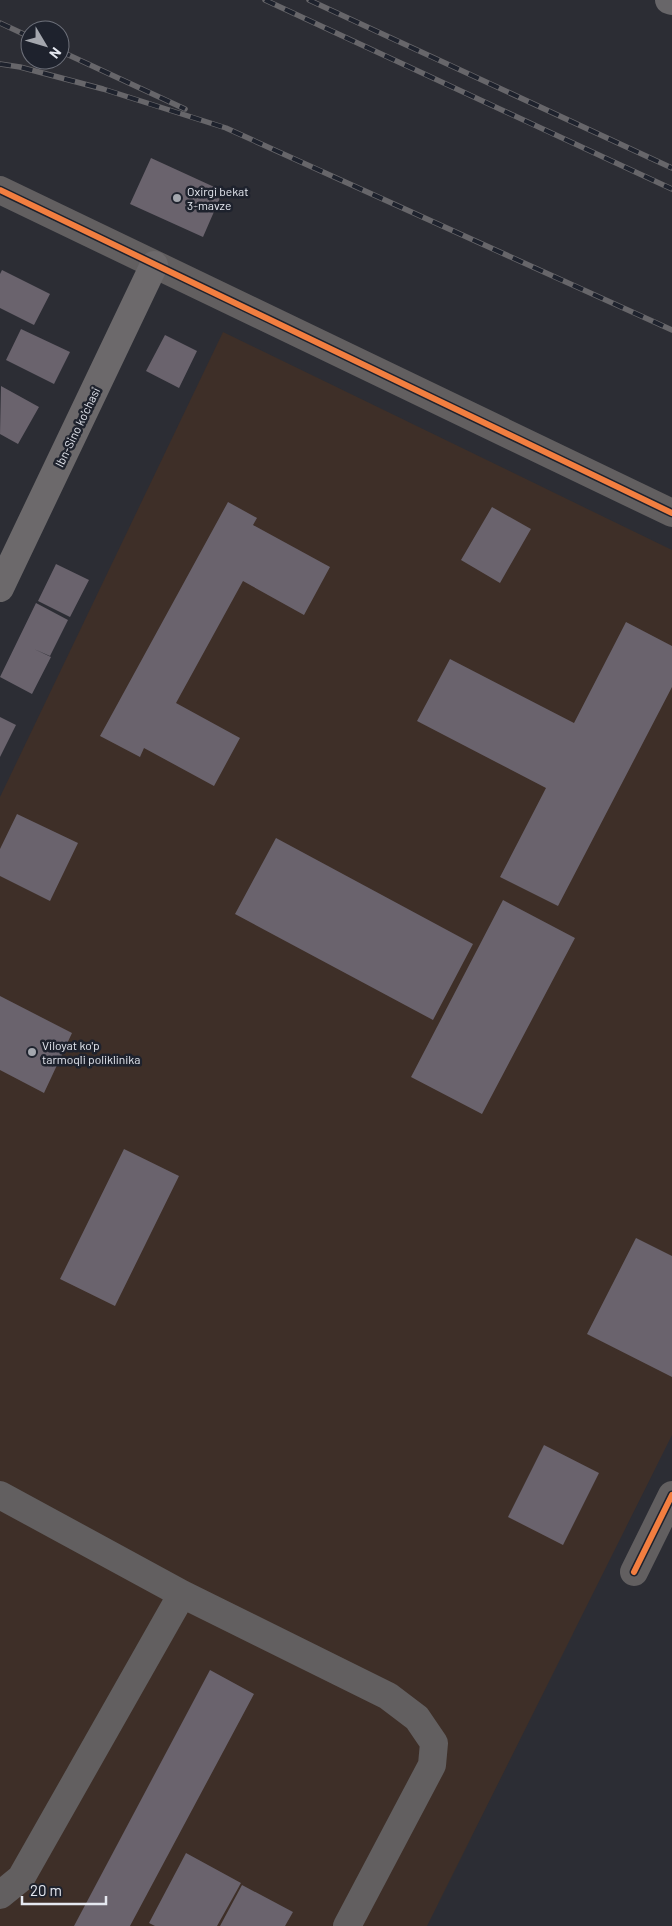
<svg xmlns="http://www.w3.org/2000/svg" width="672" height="1926" font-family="Barlow,sans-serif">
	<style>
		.medical { fill: #3e2f28 }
		.building { fill: #6a636d }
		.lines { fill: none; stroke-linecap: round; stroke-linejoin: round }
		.minor { stroke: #625f60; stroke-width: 28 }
		.major { stroke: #6c696b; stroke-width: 28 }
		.highway { stroke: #686669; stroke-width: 28 }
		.rail-casing { stroke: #67666a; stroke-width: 5.5 }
		.rail { stroke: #1e222d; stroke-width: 4; stroke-dasharray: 11; stroke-linecap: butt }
		.cycleway-casing { stroke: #1e222d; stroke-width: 9 }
		.cycleway { stroke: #f27e40; stroke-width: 6 }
		.poi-dot { fill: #a4a7ae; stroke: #1e222d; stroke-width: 2 }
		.labels { text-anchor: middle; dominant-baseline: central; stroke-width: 5; stroke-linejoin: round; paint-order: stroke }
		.poi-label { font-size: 12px; fill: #e5e8f0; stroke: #1e222d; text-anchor: start }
		.street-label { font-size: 12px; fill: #e5e8f0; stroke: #1e222d }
	</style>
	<rect width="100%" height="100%" fill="#2c2d34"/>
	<path class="medical" d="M223,332l449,218v885l-245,491h-427v-1129z"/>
	<path class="building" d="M151,158l72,33 -20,46 -73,-33z
		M2,270l48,24 -16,31 -34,-17v-34z
		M21,329l49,23 -16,32 -48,-24z
		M165,335l32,16 -18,37 -33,-17z
		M1,386l38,21 -21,37 -18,-10z
		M228,502l29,16 -4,7 77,42 -26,48 -61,-34 -67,122 64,35 -26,48 -70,-38 -4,9 -40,-21z
		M492,507l39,22 -31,54 -39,-23z
		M56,564l33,16 -19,37 -32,-16z
		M36,603l32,17 -18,36 -16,-7 17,8 -19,37 -32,-17z
		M626,622l46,24v41l-114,219 -58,-29 46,-89 -129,-67 33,-62 124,64z
		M0,717l16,8 -16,32z
		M17,814l61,29 -28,58 -50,-25v-27z
		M276,838l197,106 -40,76 -198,-106z
		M503,900l72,38 -93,176 -71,-37z
		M0,996l72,37 -28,60 -44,-23z
		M124,1149l55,27 -64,130 -55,-27z
		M636,1238l36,18v121l-85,-43z
		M544,1445l55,28 -36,72 -55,-28z
		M210,1670l44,24 -124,232h-56z
		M186,1853l55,30 -24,43h-62l-6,-3z
		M242,1885l51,27 -8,14h-65z"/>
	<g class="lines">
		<path class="minor" d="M0,190l672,323
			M0,1495l182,99 206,102 29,22 17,25 -2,22 -85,161
			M634,1572l38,-77
			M0,1895l21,-17 161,-284"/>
		<path class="major" d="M0,588l154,-323"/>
		<path class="highway" d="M669,0l3,1"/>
		<defs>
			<path id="rail" d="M265,0l407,189
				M309,0l363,168
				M0,23l30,14
				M60,51l125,58
				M0,64l20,3 83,22 123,39 446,202"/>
		</defs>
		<use href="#rail" class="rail-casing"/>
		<use href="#rail" class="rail"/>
		<defs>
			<path id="cycleway" d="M0,190l672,323
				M634,1572l38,-77"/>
		</defs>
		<use href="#cycleway" class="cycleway-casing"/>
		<use href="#cycleway" class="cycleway"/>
	</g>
	<g class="poi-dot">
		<circle cx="177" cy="198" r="5"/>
		<circle cx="32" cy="1052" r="5"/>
	</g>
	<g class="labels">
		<g class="poi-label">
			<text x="187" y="191">Oxirgi bekat<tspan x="187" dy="14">3-mavze</tspan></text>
			<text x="42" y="1045">Viloyat ko'p<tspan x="42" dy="14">tarmoqli poliklinika</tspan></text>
		</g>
		<g class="street-label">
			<text transform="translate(77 427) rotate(-64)">Ibn-Sino ko'chasi</text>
		</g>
	</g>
	<g transform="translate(45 45) rotate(128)"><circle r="24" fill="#1e222d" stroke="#6e717b"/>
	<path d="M0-4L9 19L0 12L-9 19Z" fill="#a4a7ae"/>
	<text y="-8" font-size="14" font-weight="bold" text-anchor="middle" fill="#e5e8f0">N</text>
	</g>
	<path d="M22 1896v8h84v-8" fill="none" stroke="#e5e8f0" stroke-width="2.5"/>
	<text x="30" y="1896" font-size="15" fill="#e5e8f0" stroke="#1e222d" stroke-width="4" paint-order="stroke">20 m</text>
</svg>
